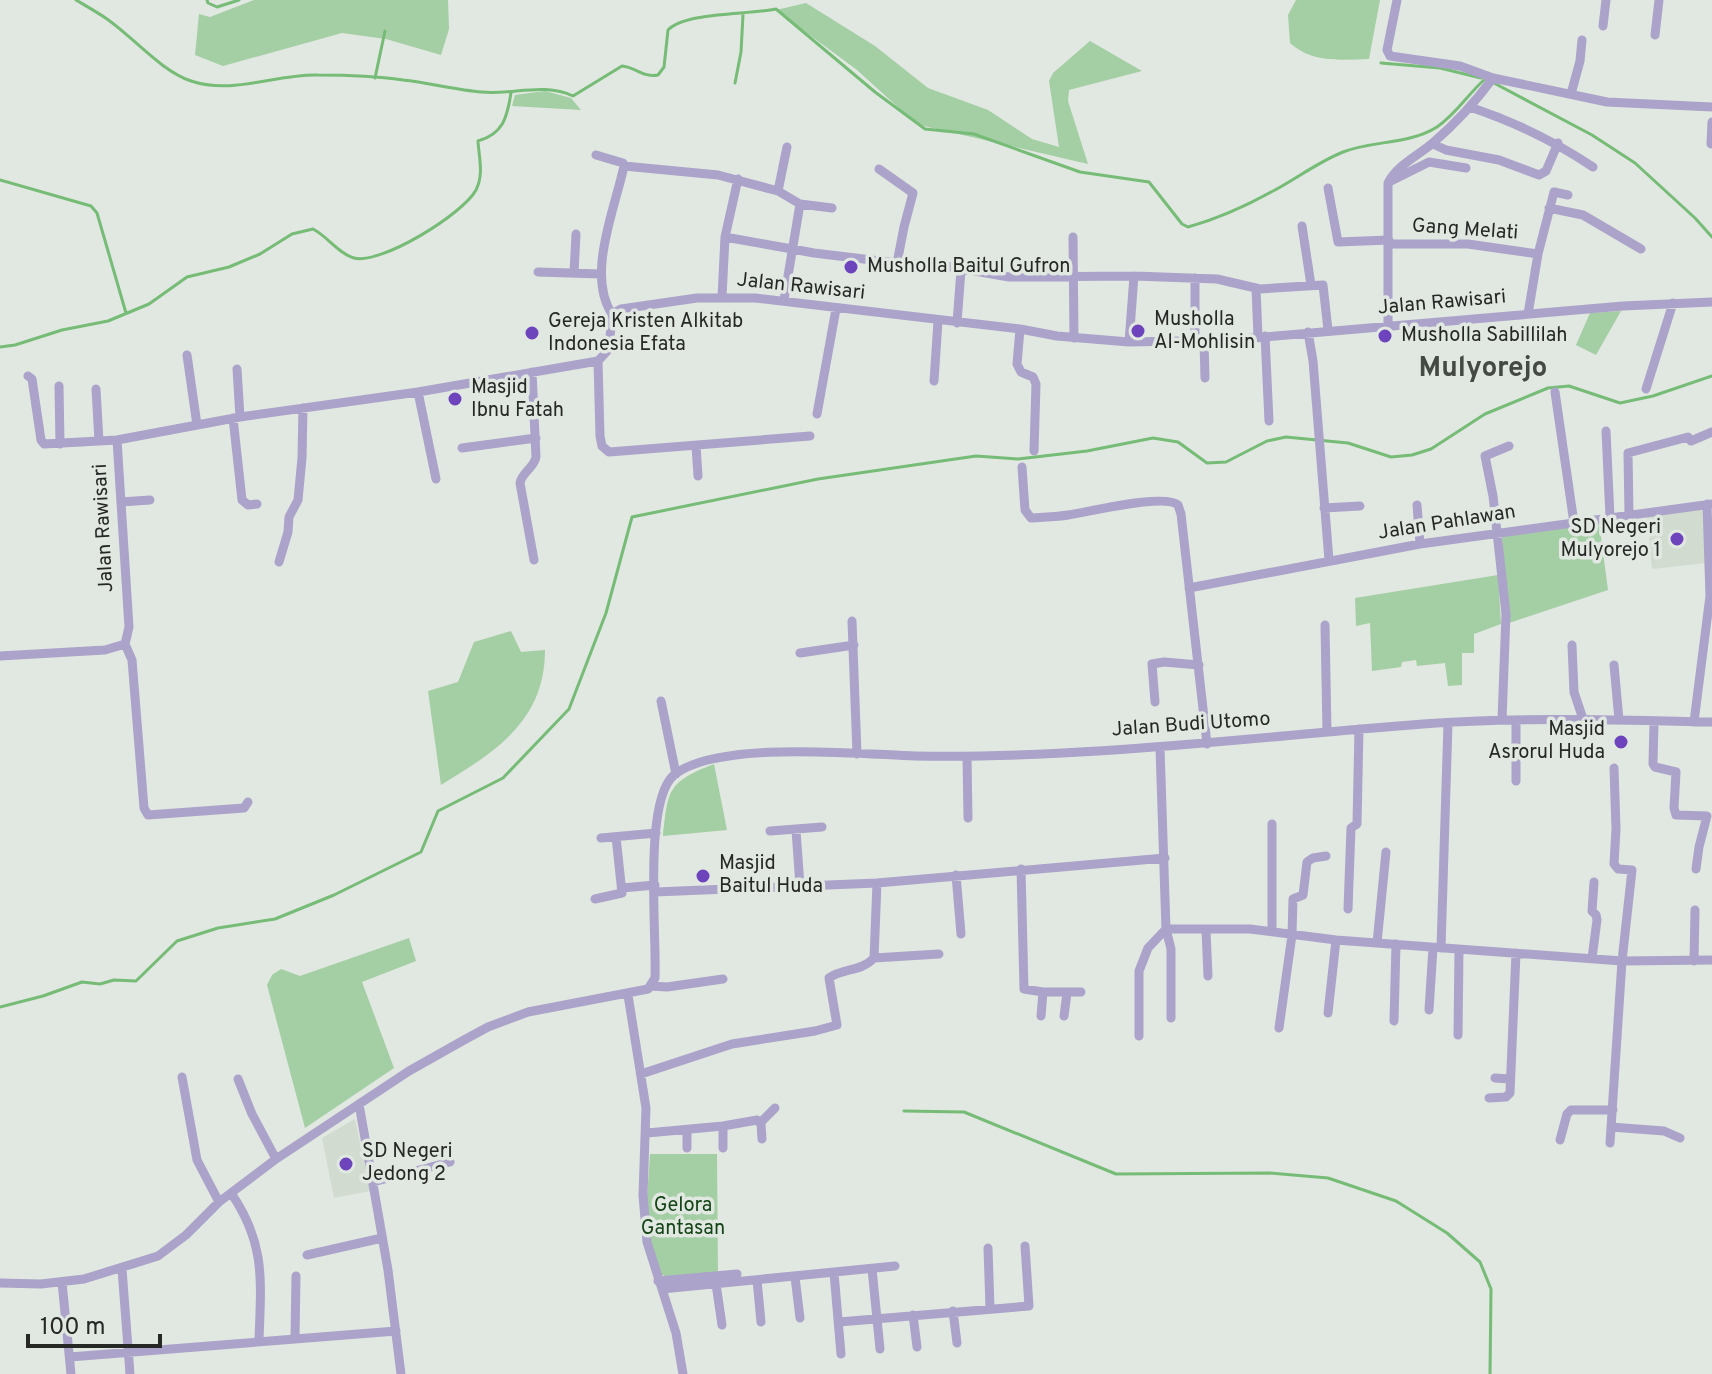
<svg xmlns="http://www.w3.org/2000/svg" width="1712" height="1374" font-family="Overpass,sans-serif">
	<style>
		.built { fill: #d1dbd0 }
		.green { fill: #a4cea4 }
		.lines { fill: none; stroke-linecap: round; stroke-linejoin: round }
		.stream { stroke: #76bc77; stroke-width: 3 }
		.minor { stroke: #aba3c9; stroke-width: 9 }
		.poi-dot { fill: #6d44bc; stroke: #e1e7e1; stroke-width: 3 }
		.labels { text-anchor: middle; dominant-baseline: central; stroke-width: 7; stroke-linejoin: round; paint-order: stroke }
		.street-label { font-size: 20px; fill: #262826; stroke: #e1e7e1 }
		.poi-label { font-size: 20px; fill: #262826; stroke: #e1e7e1; text-anchor: start }
		.park-label { font-size: 20px; fill: #134416; stroke: #e1e7e1 }
		.district-label { font-size: 28px; font-weight: bold; fill: #444944; stroke: #e1e7e1 }
	</style>
	<rect width="100%" height="100%" fill="#e1e7e1"/>
	<path class="built" d="M1704,509l2,54 -54,6 -5,-54z
		M355,1119l15,72 -36,7 -12,-60z"/>
	<path class="green" d="M254,0h194l1,29 -8,26 -55,-16 -44,-6 -119,33 -28,-11 4,-41 11,3z
		M1296,0h84l-11,59c-28,1 -57,4 -79,-16l-2,-28z
		M806,3l69,43 53,42 60,22 44,29 27,8 -10,-66 4,-8 37,-32 52,30 -73,19 -1,11 20,63 -164,-38 -13,-7 -54,-49 -81,-60z
		M545,91l26,7 10,12 -69,-4 3,-11z
		M1621,311l-25,44 -20,-10 14,-32z
		M1599,522l9,68 -99,33 -7,-87z
		M1498,575l3,49 -27,10v19h-12v32l-14,1 -3,-23 -28,3 -1,-6 -14,2 -1,5 -29,4 -2,-48 -14,3 -1,-28z
		M511,631l10,21 24,-2c0,71 -50,102 -104,135l-13,-94 30,-9 16,-40z
		M714,764l13,66 -64,6c5,-47 5,-54 51,-72z
		M409,938l7,23 -54,21 32,86 -89,60 -38,-143 5,-10 9,-6 19,7z
		M650,1154h67l1,119 -51,4 -7,-3 -11,-37 -2,-38z"/>
	<g class="lines">
		<path class="stream" d="M76,0c10,6 21,12 31,19 26,18 54,52 84,62 43,14 83,-7 127,-6 28,0 57,1 85,5 27,3 53,10 79,12 30,3 63,-10 91,4l49,-30c13,1 22,12 36,9l6,-8 4,-37c17,-18 81,-15 108,-21l99,83 50,37 49,5 106,38 69,10 33,42 6,3c29,-8 58,-21 85,-36 23,-12 45,-29 70,-39 31,-12 65,-7 94,-25 19,-13 31,-33 48,-48
			M207,0l1,3 9,4 22,-7
			M1381,63l59,5 41,10
			M375,78l10,-47
			M1492,82l100,53 43,28 60,55 17,19
			M735,83l6,-31 2,-37
			M0,180l91,26 6,7 29,100
			M0,347l15,-2 47,-15 46,-9 41,-17 38,-27 42,-10 31,-13 32,-20 21,-5c14,7 26,25 41,29 27,7 109,-44 122,-68 8,-16 3,-32 2,-49 25,-7 29,-23 33,-48
			M0,1007l43,-11 39,-14 18,2 14,-4 22,1 41,-40 41,-13 57,-9 59,-24 87,-43 17,-41 65,-33 66,-69 37,-96 26,-96 186,-38 158,-23 42,3 69,-8 66,-13 25,4 29,21 19,-1 41,-21 19,-4 62,6 43,14 21,-2 19,-6 54,-35 63,-26 21,-2 51,17 33,-7 59,-20
			M904,1111l60,1 152,62 153,-1 59,5 68,23 51,32 33,29 11,27 -1,85"/>
		<path class="minor" d="M1397,0l-10,50 3,6 70,10 33,12 114,24 105,5
			M1603,26l3,-26
			M1655,35l4,-35
			M1571,94l9,-33 2,-21
			M1470,107c45,15 84,34 123,60
			M1433,144l13,6 53,10 40,15 7,-4 12,-28
			M1711,144l1,-22
			M596,155l27,8 1,3 94,9 60,16 22,13 32,4
			M879,169l34,24 -9,34 -7,36
			M1391,181l38,-19 37,6
			M1328,188l10,54 51,-2
			M778,191l9,-44
			M1549,208l34,7 58,34
			M1302,226l9,59
			M725,237l89,16 83,10 43,2 69,12 125,-1 83,3 43,10 63,-4 5,45
			M1073,237l1,101
			M1389,244h79l70,10
			M538,272l63,2
			M574,273l2,-39
			M1256,288l2,49
			M722,297l3,-60 13,-58
			M784,300l16,-96
			M612,314c-26,-39 3,-105 12,-148
			M1528,314l10,-60 16,-62 14,3
			M957,323l4,-53
			M1388,326v-143c10,-19 30,-27 46,-41 22,-19 42,-41 59,-64
			M1020,329l-3,35 4,8 12,5 3,7 -2,67
			M1308,332l5,29 16,199
			M1265,336l4,85
			M1195,341v-63
			M1204,341l1,37
			M1129,342l5,-66
			M187,355l10,70
			M598,361l2,75 2,10 7,6 201,-16
			M237,369l3,48
			M532,372l4,85c-2,11 -14,15 -16,26l14,77
			M28,376l4,3 9,61 3,4 73,-4
			M934,381l4,-60
			M59,386l1,58
			M96,389l3,52
			M1646,389l27,-86
			M418,392l18,87
			M1555,392l19,131
			M817,414l19,-105
			M233,418l9,82 6,5 9,-1
			M1606,431l4,86
			M696,446l2,30
			M462,448l74,-10
			M1022,467l3,43 6,8c12,-1 25,-1 37,-3 20,-3 97,-22 110,-10l3,9 26,230
			M121,502l29,-2
			M1417,505l3,39
			M1324,508l36,-2
			M1629,514l-1,-61 60,-16 3,4 21,-9
			M279,562l9,-30 1,-15 9,-17 4,-42 1,-50
			M1189,588l231,-44 292,-40
			M852,621l5,133
			M1325,625l2,107
			M125,644l7,16 12,148 4,7 96,-7 4,-6
			M1572,645l2,47 9,27
			M800,653l54,-8
			M0,656l105,-6 20,-6 4,-17 -12,-187 123,-23 178,-25 180,-31 11,-12 3,-35 9,-5 76,-11h58l265,31 37,7 72,6 101,-2 393,-34 89,-4
			M1614,665l5,55
			M661,701l15,73
			M1155,702l-3,-38 12,-2 35,3
			M1502,720l4,-106 -13,-118 -8,-40 24,-10
			M1654,722l-1,42 2,3 21,5 -2,36 2,7 31,1 -8,31 -3,22
			M1694,722l16,-126 -3,-92
			M1160,748l6,181 5,20v69
			M967,757l1,61
			M1516,781v-61
			M796,830l4,56
			M770,831l52,-4
			M601,838l55,-5
			M1021,869l3,120 19,3h38
			M956,875l5,59
			M622,888l33,-3
			M655,892l222,-9 288,-25
			M595,899l27,-6 -6,-56
			M1348,909l3,-81 6,-4 2,-95
			M1206,930l2,46
			M1272,931v-107
			M1377,943l9,-91
			M1441,948l7,-225
			M874,958l65,-4
			M1592,958l5,-38 -1,-5 -4,-4 2,-29
			M1694,961l1,-51
			M651,986l16,1 56,-8
			M628,995l18,113 -3,87 4,47 29,91 7,41
			M1429,1010l4,-62
			M1328,1013l8,-73
			M1041,1016l2,-24
			M1064,1016l3,-23
			M1394,1021l2,-77
			M1279,1028l13,-93 1,-36 10,-4 4,-33 6,-4 13,-2
			M1458,1035l1,-85
			M1139,1036v-65l9,-23 18,-19h84l86,11 286,21 90,-1
			M641,1074l91,-30 83,-13 22,-6 -8,-47c14,-10 32,-6 45,-20l3,-75
			M182,1077l15,83 22,42
			M1495,1078l15,1
			M238,1079l14,35 24,45
			M1489,1098l17,-1 4,-4 6,-140
			M359,1104l29,166 13,104
			M760,1123l15,-15
			M723,1126v22
			M1611,1127l53,4 16,7
			M687,1130v18
			M647,1133l76,-7 34,-6 4,4 1,15
			M1560,1140l7,-26 4,-4h42
			M1610,1143l12,-182 10,-91 -14,-1 -4,-5 2,-35 -2,-61
			M373,1182l77,-20
			M231,1193c35,51 30,88 28,147
			M988,1248l2,60
			M307,1255l75,-17
			M122,1269l8,105
			M872,1269l8,80
			M834,1273l7,81
			M795,1277l5,41
			M757,1280l4,42
			M658,1281l79,-7
			M62,1282l9,92
			M0,1283l41,1 43,-5 74,-23 28,-21 33,-33 57,-43 133,-88 55,-31 24,-13 40,-15 120,-23 7,-11c2,-43 -12,-177 19,-203 43,-35 184,-21 241,-19 170,3 339,-19 508,-32 96,-7 193,-4 289,-2
			M716,1284l6,41
			M662,1289l233,-23
			M953,1311l4,32
			M913,1315l4,32
			M839,1322l190,-16 -4,-60
			M295,1337l1,-61
			M70,1357l326,-26"/>
	</g>
	<g class="poi-dot">
		<circle cx="851" cy="267" r="8"/>
		<circle cx="1138" cy="331" r="8"/>
		<circle cx="532" cy="333" r="8"/>
		<circle cx="1385" cy="336" r="8"/>
		<circle cx="455" cy="399" r="8"/>
		<circle cx="1677" cy="539" r="8"/>
		<circle cx="1621" cy="742" r="8"/>
		<circle cx="703" cy="876" r="8"/>
		<circle cx="346" cy="1164" r="8"/>
	</g>
	<g class="labels">
		<g class="street-label">
			<text transform="translate(1465 230) rotate(4)">Gang Melati</text>
			<text transform="translate(801 287) rotate(6)">Jalan Rawisari</text>
			<text transform="translate(1442 303) rotate(-5)">Jalan Rawisari</text>
			<text transform="translate(1447 523) rotate(-9)">Jalan Pahlawan</text>
			<text transform="translate(104 528) rotate(-93)">Jalan Rawisari</text>
			<text transform="translate(1191 725) rotate(-4)">Jalan Budi Utomo</text>
		</g>
		<g class="poi-label">
			<text x="867" y="267">Musholla Baitul Gufron</text>
			<text x="1154" y="320">Musholla<tspan x="1154" dy="23">Al-Mohlisin</tspan></text>
			<text x="548" y="322">Gereja Kristen Alkitab<tspan x="548" dy="23">Indonesia Efata</tspan></text>
			<text x="1401" y="336">Musholla Sabillilah</text>
			<text x="471" y="388">Masjid<tspan x="471" dy="23">Ibnu Fatah</tspan></text>
			<text x="1661" y="528" text-anchor="end">SD Negeri<tspan x="1661" dy="23">Mulyorejo 1</tspan></text>
			<text x="1605" y="730" text-anchor="end">Masjid<tspan x="1605" dy="23">Asrorul Huda</tspan></text>
			<text x="719" y="864">Masjid<tspan x="719" dy="23">Baitul Huda</tspan></text>
			<text x="362" y="1152">SD Negeri<tspan x="362" dy="23">Jedong 2</tspan></text>
		</g>
		<g class="park-label">
			<text x="683" y="1206">Gelora<tspan x="683" dy="23">Gantasan</tspan></text>
		</g>
		<g class="district-label">
			<text x="1483" y="369">Mulyorejo</text>
		</g>
	</g>
	<path d="M28 1334v12h132v-12" fill="none" stroke="#262826" stroke-width="4"/>
	<text x="40" y="1334" font-size="24" fill="#262826" stroke="#e1e7e1" stroke-width="6" paint-order="stroke">100 m</text>
</svg>
